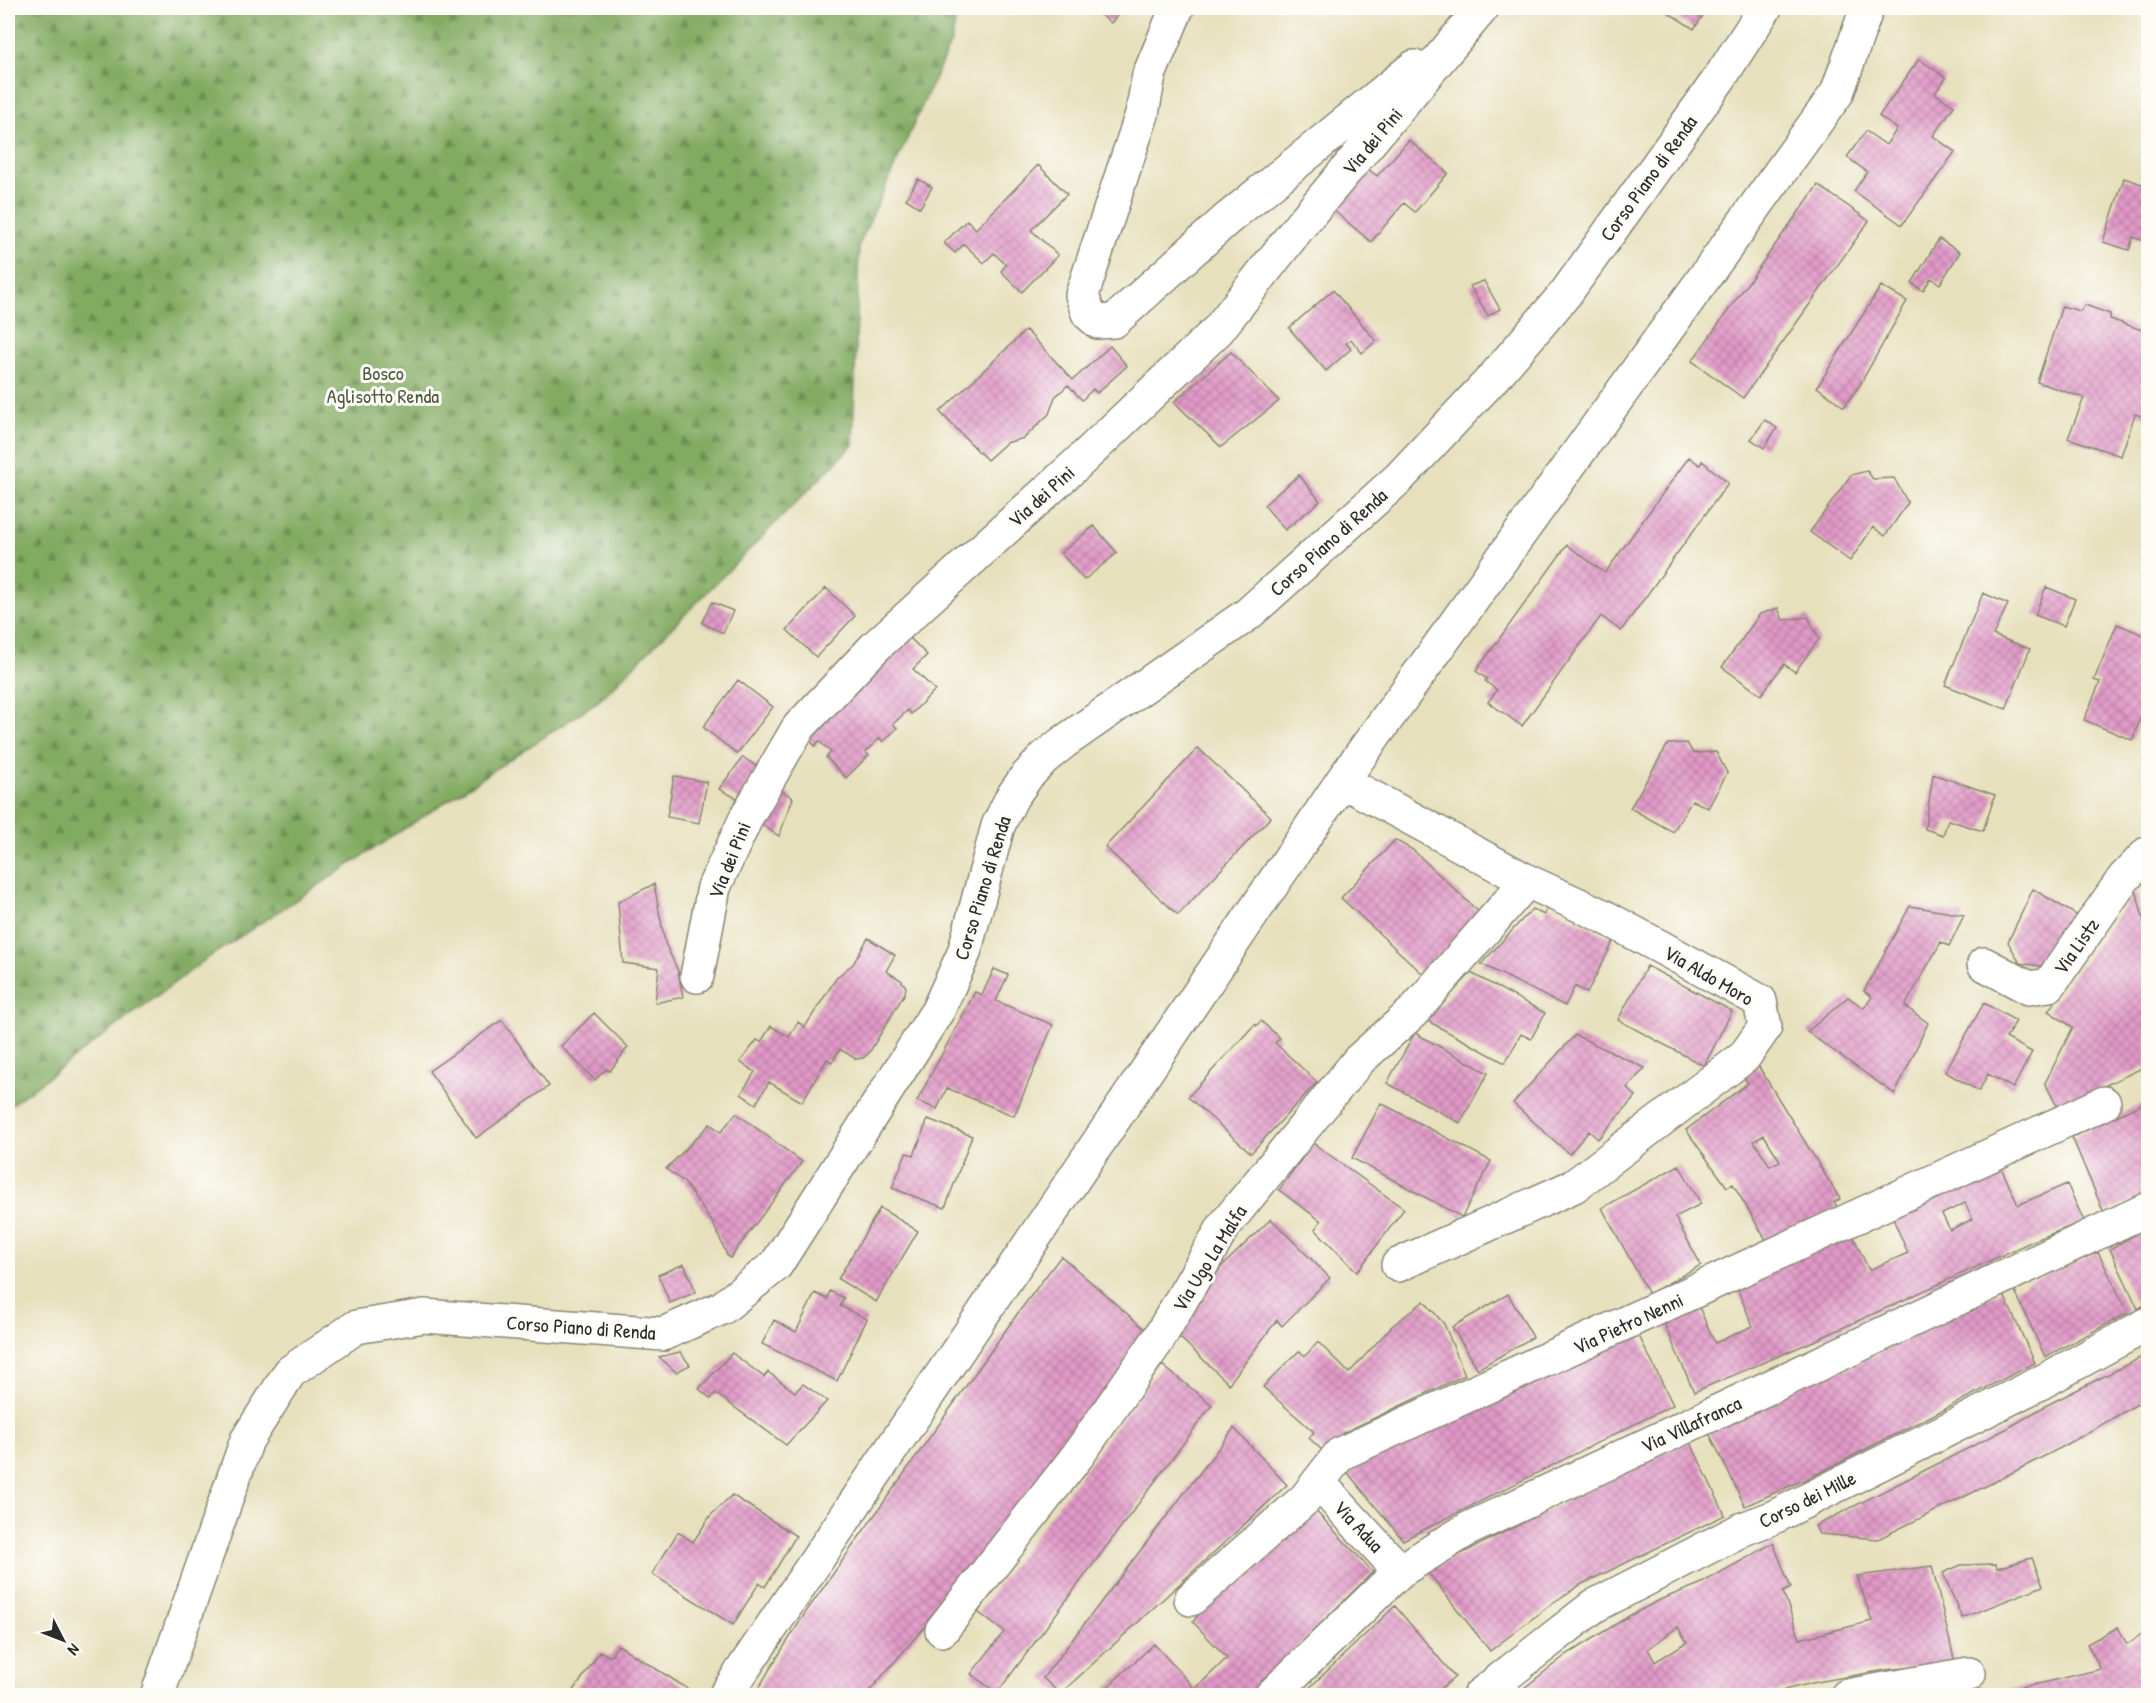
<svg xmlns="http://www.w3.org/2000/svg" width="2156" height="1703" font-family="'Patrick Hand',sans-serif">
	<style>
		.forest { fill: url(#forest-firs); stroke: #566b46; stroke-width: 1.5 }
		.building { fill: url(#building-cross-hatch); fill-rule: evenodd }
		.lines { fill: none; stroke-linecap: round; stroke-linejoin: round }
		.street-casing { stroke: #898674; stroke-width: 36 }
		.secondary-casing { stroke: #898674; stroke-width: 36 }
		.street { stroke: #fff; stroke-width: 33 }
		.secondary { stroke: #fff; stroke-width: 33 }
		.labels { text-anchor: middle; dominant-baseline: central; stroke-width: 6; stroke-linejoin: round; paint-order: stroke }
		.street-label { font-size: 20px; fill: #2b2b2b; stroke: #fdfcf7 }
		.park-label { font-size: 20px; fill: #4f5a40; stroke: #fdfcf7 }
	</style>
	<defs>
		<pattern id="forest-firs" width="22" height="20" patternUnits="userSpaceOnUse" patternTransform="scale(1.5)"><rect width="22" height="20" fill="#82ab62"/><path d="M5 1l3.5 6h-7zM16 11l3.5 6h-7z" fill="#6b8b51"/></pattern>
		<pattern id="building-cross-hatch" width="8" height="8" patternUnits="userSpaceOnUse" patternTransform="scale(1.5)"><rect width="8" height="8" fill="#e29ac8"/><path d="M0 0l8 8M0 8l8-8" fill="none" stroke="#b77ea3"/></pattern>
	</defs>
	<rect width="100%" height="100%" fill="#fdfcf7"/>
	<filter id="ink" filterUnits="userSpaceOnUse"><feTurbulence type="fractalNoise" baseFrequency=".0167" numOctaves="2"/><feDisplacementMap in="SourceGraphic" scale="12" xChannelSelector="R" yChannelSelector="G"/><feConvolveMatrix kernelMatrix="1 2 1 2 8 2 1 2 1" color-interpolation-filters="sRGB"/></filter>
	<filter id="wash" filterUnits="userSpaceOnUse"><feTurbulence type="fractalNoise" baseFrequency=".008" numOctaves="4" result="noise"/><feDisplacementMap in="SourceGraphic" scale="24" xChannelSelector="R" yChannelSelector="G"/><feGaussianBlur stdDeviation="1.35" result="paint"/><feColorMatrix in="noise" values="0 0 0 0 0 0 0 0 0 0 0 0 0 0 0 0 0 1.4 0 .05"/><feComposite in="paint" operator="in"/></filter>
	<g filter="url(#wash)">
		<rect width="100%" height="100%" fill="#e7e0bd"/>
		<path class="forest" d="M8,8h950l-7,34 -92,203 -6,200 -254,256 -390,256 -201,150z"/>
		<g id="blocks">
			<path class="building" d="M1093,8h30l-12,15z
				M1661,8h47l-14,21z
				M1919,59l27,19 -11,15 19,13 -21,30 22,16 -53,73 -48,-34 13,-19 -20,-15 19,-26 20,14 11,-16 -18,-13z
				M1409,140l39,33 -33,39 -11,-9 -33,39 -39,-33 35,-41 10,8z
				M1038,165l29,29 -36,36 27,25 -36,37 -21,-21 5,-6 -12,-12 -10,10 -20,-19 -9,9 -11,-10 23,-23 9,9z
				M2124,178l24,8v56l-15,-5 -4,13 -26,-8z
				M918,179l14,8 -12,21 -14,-9z
				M1818,185l51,36 -126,177 -51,-37z
				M1939,239l21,13 -20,32 -9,-6 -8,13 -11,-8z
				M2148,266v23l-7,-3z
				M1484,281l16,28 -12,7 -18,-30z
				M1881,286l26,15 -48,85 -15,21 -27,-20z
				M1333,290l43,51 -14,12 -11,-14 -5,4 5,6 -25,22 -37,-43z
				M2085,305l25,9v5l38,13v86l-13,-4 -14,42 -53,-18 16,-40 -47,-16 25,-76 18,5z
				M1026,330l47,50 37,-34 17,20 -30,27 -4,-4 -11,11 -14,-15 -13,12 -6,17 -25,24 -18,5 -19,17 -47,-48z
				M1231,352l48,49 -58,46 -47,-45z
				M1765,420l12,8 -13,20 -13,-9z
				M1689,457l11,8 2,-4 26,22 -107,148 -20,-15 -79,110 -34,-24 9,-12 -12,-9 2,-2 -11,-8 91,-126 38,28z
				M1867,471l6,8 21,-1 14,25 -23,33 -12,-9 -23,34 -40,-29 41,-57z
				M1299,475l21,26 -35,29 -21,-25z
				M1094,526l23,27 -33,27 -23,-27z
				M2046,587l29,12 -11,27 -29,-11z
				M826,588l29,28 -39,41 -29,-27z
				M1983,593l25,11 -15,31 37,14 -24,60 -61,-24z
				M712,602l21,9 -10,22 -21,-10z
				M1778,608l5,12 25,-3 11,22 -24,33 -11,-8 -23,31 -39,-28 38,-53z
				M2117,624l31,13v62l-7,3 6,1 -15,37 -48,-20 16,-38 -6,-2z
				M905,633l22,22 -14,14 22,21 -24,24 -3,-4 -15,14 4,4 -14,14 -3,-4 -15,14 4,3 -23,23 -20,-21 5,-5 -12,-11 -4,5 -10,-11z
				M738,680l35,27 -36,47 -34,-27z
				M1687,743l6,10 23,-1 11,21 -19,35 -16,-8 -19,32 -43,-24 38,-64z
				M1198,748l73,69 -93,98 -73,-68z
				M743,757l14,10 -17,33 -21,-11z
				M1933,774l62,21 -12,36 -35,-11 -5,15 -18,-6z
				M674,776l33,6 -8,41 -32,-6z
				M773,784l20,14 -14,38 -24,-16z
				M1395,840l18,10 69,65 -57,61 -84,-78z
				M654,884l11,59 13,28 5,26 -28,6 4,-35 -36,-5 -5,-61z
				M2033,889l55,33 -41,45 -27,-4 -12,-21z
				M2136,890l12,47v134l-2,-5 -88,42 -13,-25 28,-56 -25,-16z
				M1548,906l66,34 -27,53 -12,-7 -10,20 -84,-42 51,-55 12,6z
				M1910,906l54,9 -15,31 -8,-4 -36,64 23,17 -33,71 -88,-62 41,-35 16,11 8,-11 -8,-6z
				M868,938l27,17 -9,16 15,9 5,7 -1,6 -36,60 -6,5 -7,1 -16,-10 -8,13 -5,-3 -25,43 -33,-20 -13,22 -15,-10 14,-22 -15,-10 17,-22 4,2 10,-16 18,11 9,-15 7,5 32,-50 16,-13z
				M1647,966l85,45 -28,55 -86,-46z
				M994,969l14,6 -12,26 57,24 -39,91 -67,-28 -10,21 -20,-8 58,-109 7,3z
				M1471,973l74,40 -14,26 -10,-5 -16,29 -79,-43z
				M1984,1003l32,18 -10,17 26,14 -19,36 -25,-14 -9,17 -34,-19z
				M594,1013l34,34 -18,24 -4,-2 -11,11 -34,-34z
				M502,1020l47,66 -73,52 -47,-67z
				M1261,1021l19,17 -5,5 42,39 -66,71 -63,-56 67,-73 1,2z
				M1415,1033l73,40 -28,50 -73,-40z
				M1575,1035l70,33 -18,20 9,8 -38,43 -9,-8 -20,23 -56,-51z
				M1759,1067l81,132 -6,3 3,5 -64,36 -3,-5 -4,2 -33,-56 -6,3 -41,-57 62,-47 -5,-7zM1764,1135l16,26 -10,5 -16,-25z
				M2148,1101v95l-44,17 -32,-76z
				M1381,1103l110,58 -29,56 -110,-59z
				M736,1113l66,49 -72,96 -3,-3 -13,-30 -30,-43 -18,-13 44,-45 11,8z
				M928,1119l44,17 -27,72 -53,-20 14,-35 8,2z
				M1313,1143l91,66 -47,63 -42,-43 6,-8 -42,-31z
				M1679,1165l22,39 -26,13 26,48 -52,29 -47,-86z
				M2000,1165l18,40 49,-21 17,37 -51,20 -217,99 -122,52 -31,-71 35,-16 17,38 38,-17 -18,-42 116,-52 18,38 39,-17 -17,-39zM1965,1203l8,16 -23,11 -8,-16z
				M880,1208l38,23 -42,71 -38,-23z
				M1271,1219l59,59 -48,48 -5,-6 -48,64 -54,-51 46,-66z
				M2148,1227v76l-10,6 -28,-60z
				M2098,1252l30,61 -83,44 -31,-68z
				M1061,1256l87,76 -71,103 -149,188 -62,72h-111l16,-28 35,-55 209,-295z
				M684,1264l12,28 -26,11 -12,-28z
				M830,1291l14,7 -4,8 27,13 -30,62 -75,-37 12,-24 22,12 19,-39 12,6z
				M2002,1291l33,72 -218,111 -72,32 -36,-73 131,-70 4,7z
				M1508,1294l25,43 -55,32 -26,-42z
				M1424,1301l20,23 21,51 -122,58 6,6 -26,12 -14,-13 5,-6 -51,-45 36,-36 6,5 13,-14 31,31 43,-47z
				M1639,1336l34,69 -270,135 -60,-73 238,-109z
				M680,1352l10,13 -14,7 -17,-15z
				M732,1353l32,24 4,-5 27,20 8,-8 24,17 -41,44 -71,-52 -4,6 -12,-10z
				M2148,1354v44l-82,47 -72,37 -116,57 -59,-5 -4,-8 193,-98 39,-23z
				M1162,1365l50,40 -215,288 -26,-19 33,-42 -26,-20z
				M1234,1428l53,57 -227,209 -17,-16z
				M1690,1441l35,74 -145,70 -26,17 -64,49 -63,-80 181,-91z
				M732,1495l64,41 -31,51 -6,-4 -26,42 -81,-51 26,-42 15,10 18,-27z
				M1312,1507l61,65 -125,123h-149l55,-51 41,45 32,-31 -34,-36 24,-32z
				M1773,1543l18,45 -8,4 17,47 72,-18 -15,-45 75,-10 23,97 -70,7 -68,12 -50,12 -22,1h-230l51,-40 63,-39 33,-17 38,-15zM1678,1627l9,15 -32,20 -7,-13z
				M2032,1558l11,28 -81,32 -19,-45 18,-8 35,-1 1,4z
				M1395,1606l60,71 -22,18h-131z
				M2118,1627l9,17 16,-11 5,8v54h-172l67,-12 58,-14 -14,-25z
				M618,1645l78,49 -1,1h-124l29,-44 10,6z"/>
		</g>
	</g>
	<g filter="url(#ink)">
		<use href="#blocks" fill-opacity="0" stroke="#898674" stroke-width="1.5"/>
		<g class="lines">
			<defs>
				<path id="street" d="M1177,8l-28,67 -7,39 -60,181 6,18 10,9 16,-1 112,-101 188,-153
					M1342,781l185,100 76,35 157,85 5,26 -21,30 -170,129 -176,79
					M1984,964l45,24 20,-3 75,-107 24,-25
					M697,976l17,-89 33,-71 51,-88 78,-82 203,-184 139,-132 84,-107 180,-215
					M1318,1482l82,89
					M1191,1599l114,-100 35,-45 764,-351
					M942,1630l136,-175 80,-115 66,-114 135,-166 54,-48 114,-131
					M725,1696l617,-915 495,-688 30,-85
					M1271,1696l129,-125 68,-42 680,-320
					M1847,1696l122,-22"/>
				<path id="secondary" d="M157,1696l90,-256 43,-68 66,-45 68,-11 239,18 59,-26 54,-43 162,-255 26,-57 34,-127 14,-29 15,-21 17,-18 20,-16 184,-128 151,-136 96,-102 71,-83 153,-214 46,-71
					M1479,1696l115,-90 149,-77 29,-11 268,-135 108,-59"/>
			</defs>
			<use href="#street" class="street-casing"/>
			<use href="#secondary" class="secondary-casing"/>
			<use href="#street" class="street"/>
			<use href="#secondary" class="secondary"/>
		</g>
	</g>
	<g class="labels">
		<g class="street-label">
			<text transform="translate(1372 141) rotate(-50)">Via dei Pini</text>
			<text transform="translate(1648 178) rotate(-54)">Corso Piano di Renda</text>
			<text transform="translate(1041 496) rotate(-42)">Via dei Pini</text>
			<text transform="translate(1328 542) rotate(-42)">Corso Piano di Renda</text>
			<text transform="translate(729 860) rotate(-68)">Via dei Pini</text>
			<text transform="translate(982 888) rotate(-73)">Corso Piano di Renda</text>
			<text transform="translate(2076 946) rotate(-55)">Via Listz</text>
			<text transform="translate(1709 975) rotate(30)">Via Aldo Moro</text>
			<text transform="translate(1209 1258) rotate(-58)">Via Ugo La Malfa</text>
			<text transform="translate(1628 1323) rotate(-25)">Via Pietro Nenni</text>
			<text transform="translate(581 1327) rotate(4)">Corso Piano di Renda</text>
			<text transform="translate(1691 1424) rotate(-25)">Via Villafranca</text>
			<text transform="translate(1807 1499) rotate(-26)">Corso dei Mille</text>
			<text transform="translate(1359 1526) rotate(47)">Via Adua</text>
		</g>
		<g class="park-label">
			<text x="383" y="372">Bosco<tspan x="383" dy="23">Aglisotto Renda</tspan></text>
		</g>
	</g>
	<rect width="2156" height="1703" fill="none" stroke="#fdfcf7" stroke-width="30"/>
	<g transform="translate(63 1640) rotate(132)" stroke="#fdfcf7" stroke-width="4.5" paint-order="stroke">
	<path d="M0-4.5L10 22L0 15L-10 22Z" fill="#2b2b2b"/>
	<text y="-9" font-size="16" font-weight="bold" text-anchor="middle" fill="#2b2b2b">N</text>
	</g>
</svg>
